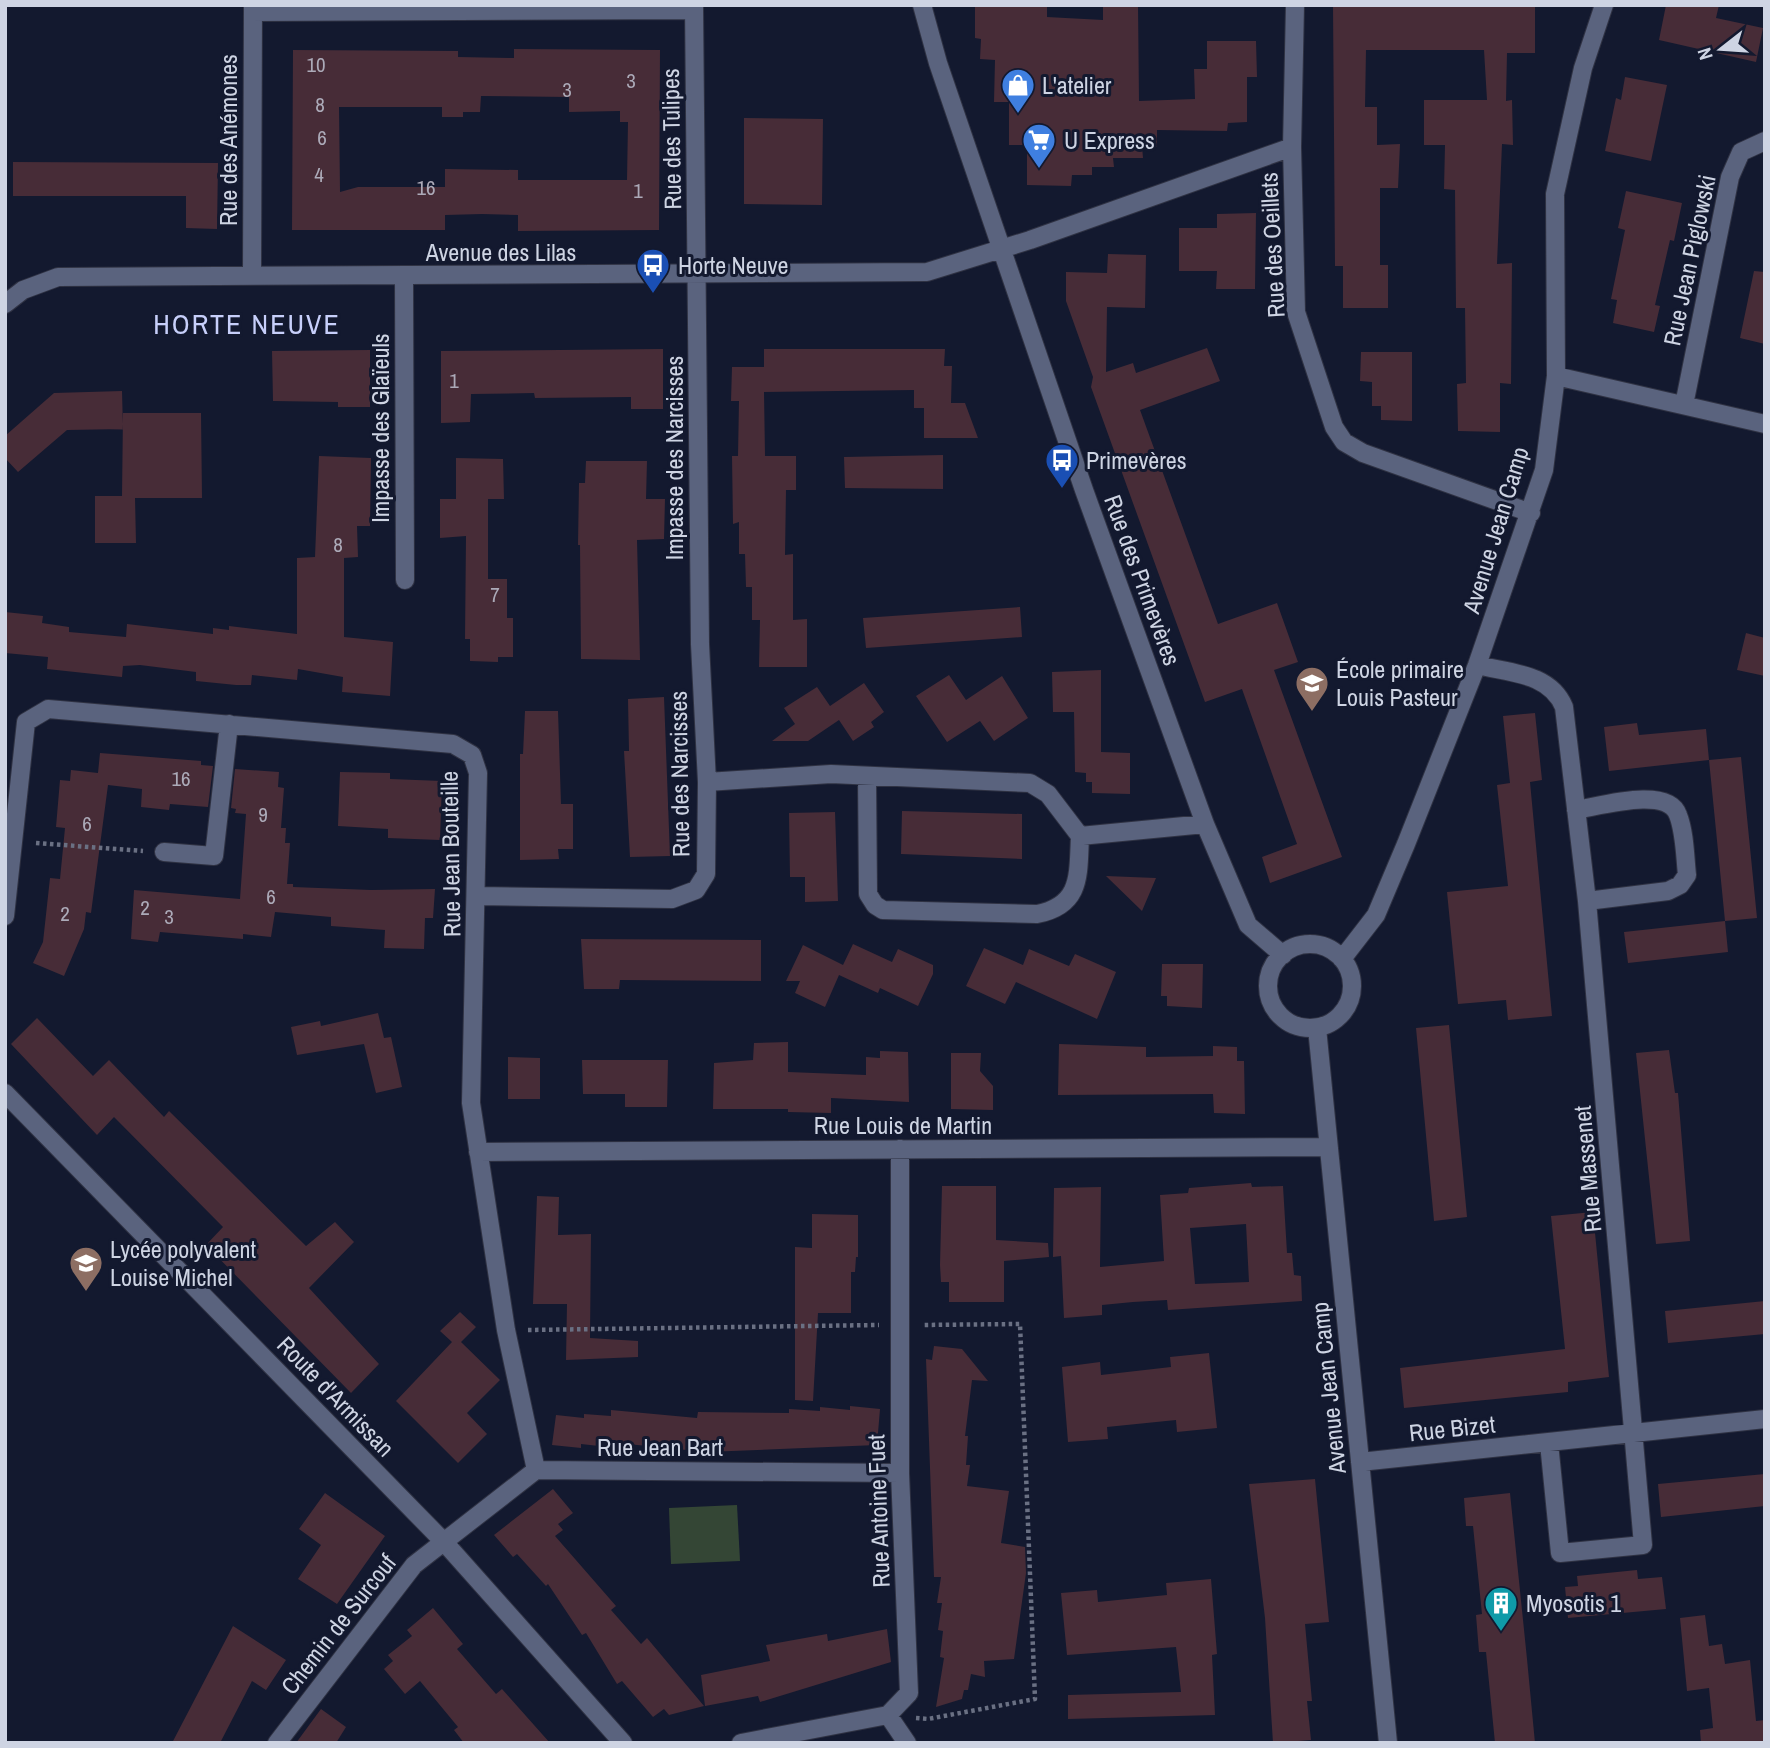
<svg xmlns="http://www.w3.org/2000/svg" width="1770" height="1748" font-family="'Archivo Narrow',sans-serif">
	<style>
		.green { fill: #344635 }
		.building { fill: #472c37; fill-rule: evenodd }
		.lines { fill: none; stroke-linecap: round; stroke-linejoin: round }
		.minor-casing { stroke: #2f3243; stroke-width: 20 }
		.path { stroke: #6a7083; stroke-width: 4.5; stroke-dasharray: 3.5 3.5; stroke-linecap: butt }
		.minor { stroke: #5a637e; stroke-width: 18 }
		.labels { text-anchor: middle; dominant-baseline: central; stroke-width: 6; stroke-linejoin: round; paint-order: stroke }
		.number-label { font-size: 21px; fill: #acaab8 }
		.poi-label { font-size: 24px; fill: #ced4e3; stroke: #13192f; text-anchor: start }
		.street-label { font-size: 24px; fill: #ced4e3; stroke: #13192f }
		.quarter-label { font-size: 28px; letter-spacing: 2px; fill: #c7cffa; stroke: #13192f }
	</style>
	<rect width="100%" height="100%" fill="#13192f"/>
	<path class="green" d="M737,1505l3,56 -69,3 -2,-56z"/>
	<path class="building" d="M975,5h72v12l56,3v-15h35l1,96 56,-2 -1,-30h13v-28h49l1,36h-10v45l-19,1 -1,8 -70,-1v17l-15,-1 1,12h-30l1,9h-22v8h-20l-1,11 -44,-1v-40h-18v-43h-15l1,-42 -15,-1 1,-20 -6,-1z
		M1333,5h202v48h-28l-1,48 6,-1 1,45 -11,-1 -5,120 15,-1 -1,121 -11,-1v49l-42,-1 -1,-47 9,-1 -1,-75h-9l-1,-118 -11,-1 1,-44h-21v-45h63l-3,-50h-118l-1,57h12v38l23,-1 -2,44h-18v77h8v43h-45v-42h-8z
		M1666,5h53l-3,13 47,10 -7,34 -97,-22z
		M514,49l146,1 -1,180 -141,1v-16l-36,-1 -37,1v15h-153l1,-180 165,1v6l56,1zM481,96l88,1v15l51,-1v11h8l-1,58h-109v-10l-73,-1v18h-87l-18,5 -1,-85h103v10h21v-5h17z
		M1625,77l42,8 -16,76 -46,-10 11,-53 5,2z
		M744,118l79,1 -1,86 -78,-1z
		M13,162l205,1 -1,66 -31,-1v-32h-173z
		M1626,191l56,12 -8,38 -4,-1 -15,65 5,1 -6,26 -41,-9 4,-23 -6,-1 14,-69 -7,-2z
		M1256,213l-1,76h-39l1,-18h-38v-43h38v-14z
		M1108,254l38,1 -1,53 -38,-1 -1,65 27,-9 3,10 71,-25 13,33 -80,29 78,214 59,-21 21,59 -24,8 68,187 -72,26 -8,-26 35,-13 -55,-155 -37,13 -114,-315 2,-10 -27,-76v-29l41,1z
		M1754,271l11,1v72l-25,-6z
		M663,349v60h-32v-12l-96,1 -1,-5 -63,1 -1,28 -29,1v-72z
		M764,349h181l-1,17h8l-1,37h14l13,35h-54v-30h-10v-18l-150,2 1,64h31v34h-10l-1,65 8,-1v66l14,-1v48h-48l1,-47h-8v-33h-6l-1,-33h-6v-32l-6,2 -1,-68h6l1,-55h-8l1,-34h32z
		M370,350v57h-32v-5l-65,-1 -1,-50z
		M1361,352h51v69l-31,-1v-14h-9v-24l-12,-1z
		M122,391l1,38 -56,1 -49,42 -13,-14v-22l49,-43z
		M123,413h78l1,85h-67l1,45h-41v-47h27z
		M943,455v34l-98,-1 -1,-31z
		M319,456l52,2 -1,68h-13l1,31 -14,1v79l49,5 -3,54 -48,-4 1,-15 -45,-8 -1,11 -45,-5 -1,10h-15l-40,-4v-9l-56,-7 -17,1 -1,11 -75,-8 1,-12 -43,-4v-41l38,4 -1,7 27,4v5l57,5 1,-13 86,10v-6l16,2v-4l68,8v-76l18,-1z
		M456,458l47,1 1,40h-16v80h19v39h6v39h-15v5l-28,-1v-22h-5l1,-103 -26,2v-39h16z
		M586,461h61l-1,38h19l-1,40 -27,1 3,120 -59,-1 -1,-114h-2l1,-62h6z
		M1020,607l2,30 -156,11 -3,-30z
		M1746,633l19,5v38l-28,-6z
		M1101,670v82l29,1v41l-38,-1v-11h-6v-9l-11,-1 -1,-60h-21l-1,-40z
		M949,675l17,25 36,-24 26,42 -34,23 -14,-20 -33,21 -31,-46z
		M864,683l20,29 -13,10 3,5 -21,14 -14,-21 -31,21h-36l23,-17 -11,-16 33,-21 13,19z
		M664,697l6,159 -40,1 -6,-106h5l-1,-52z
		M525,711h33l3,93h12v45h-15l1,10 -39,1v-106h3z
		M1535,713l7,67 -12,2 22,234 -44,4 -2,-20 -48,4 -11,-112 61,-6 -11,-101 13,-2 -7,-67z
		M1637,723l2,12 67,-6 3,31 32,-3 16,161 -32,3 3,31 -100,11 -4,-31 101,-11 -16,-161 -100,11 -5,-44z
		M100,753l101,8v4l12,1 -5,41 -38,-3 -1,6 -28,-3 1,-18 -34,-4 -17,128 -5,-1 -2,17 -20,47 -31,-13 10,-21 7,-64 10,1 5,-51 -9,-1 4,-47 10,1 1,-11 27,3z
		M235,769l44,3 -1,15 6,1 -3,40h5l-1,15h5l-3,41h6v3l78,3 64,-1 -2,29h-8l-1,31 -40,-1 1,-18 -54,-4v-9l-56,-5 -4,25 -28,-3v5l-83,-7 -2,10 -27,-3 3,-49 106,9 6,-85 -11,-1 1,-4 -5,-1z
		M340,772l50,1v6l52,2 -2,59 -52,-2v-9l-50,-3z
		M902,811l120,3v45l-121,-5z
		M835,812l3,89 -33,1v-25h-15l-1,-64z
		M1106,876l50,2 -14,33z
		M581,939l180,1v41l-141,-1 -1,9h-35z
		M853,944l39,18 6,-13 35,16v9l-15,32 -38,-18 -2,5 -39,-18 -14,32 -30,-14 5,-12h-14l17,-36 40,20z
		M984,948l39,17 6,-16 40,17 6,-12 41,18 -19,47 -81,-37 -11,22 -39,-18z
		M1162,964h41l-1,44 -35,-2v-10h-6z
		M378,1013l6,25 7,-1 11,50 -26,6 -12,-49 -67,11 -6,-28 29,-6 1,5z
		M37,1018l56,58 16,-16 55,57 5,-6 137,135 29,-24 19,20 -45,46 70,76 -28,29 -145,-148 17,-18 -109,-110 -17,18 -86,-91z
		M1449,1025l18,192 -33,4 -18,-193z
		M788,1042v30l78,3v-18l14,1v-7l28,1 1,50 -78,-4v15l-43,-1v-3h-75l1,-46 39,-3 1,-17z
		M1059,1044l87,3v10l67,-1v-10l24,1v14h7l1,53 -31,-1 -1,-19 -155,1z
		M1669,1050l6,43h3l12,148 -34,3 -20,-191z
		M951,1053h30l-1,18 13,15v24l-42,-1z
		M508,1057l32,1v41h-32z
		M582,1060h86l-1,47h-42v-13h-42z
		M1251,1183l1,4 31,-1 4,67h5l2,22 7,1 1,25 -134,9 -1,-10 -34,2 -31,3v10l-38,3 -3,-62 -8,1 1,-69 47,-1 -1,80 64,-6 -4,-66 28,-2 1,-5zM1246,1224l3,58 -54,2 -5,-56z
		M942,1186h54v54l52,3 1,14 -45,4v41h-55v-20h-8l-1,-17z
		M537,1196l22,1 -1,38 33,-1 -1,104 48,3v16l-72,3 1,-56h-34z
		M1593,1212l16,165 -41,5v10l-164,16 -4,-40 165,-19 -14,-133z
		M812,1214l46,1v42h-2l-1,15h-4v41h-33l-5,88 -18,-1v-153l17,1z
		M1765,1301v33l-97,9 -3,-32z
		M460,1312l16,15 -15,15 39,38 -33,33 20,21 -29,29 -62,-62 56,-59 -12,-11z
		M934,1346l28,3 26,32 -16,-1 -7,56h3l-2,29h4l-3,21 42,5 -8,52 24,4 1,26 -12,86 -30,2 1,16 -14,-3 -3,16h-4l-2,9 -26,8 8,-49 -4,-1 3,-26 -5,-1 4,-27h-5l4,-26h-7l-8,-218 6,1z
		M1209,1353l8,75 -40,4 -1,-12 -69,7 1,12 -40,3 -6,-75 38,-5 1,13 70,-8 -1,-10z
		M850,1406l30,3 -3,36 -171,7 -98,-10v5l-27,-3v4l-29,-3 4,-30 28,3v-4l27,2v-6l86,8 1,-6 91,1v-4l31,2v-4l30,3z
		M1765,1474v32l-104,11 -3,-33z
		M1315,1479l14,143 -24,2 7,77h-5l4,39 -38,3 -8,-125 -16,-134z
		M553,1489l20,24 -15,11 5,6 -8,6 61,70 -5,4 30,34 6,-6 57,68 -35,9 -5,-6 -11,8 -31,-36 -5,3 -31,-51 -4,2 -34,-51 -2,2 -29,-32 -4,3 -19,-22z
		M325,1493l60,43 -48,68 -39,-25 23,-34 -22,-16z
		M1510,1493l17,166 8,84h-40l-9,-91h-7l-3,-37 6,-1 -9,-88h-7l-2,-28z
		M1637,1570l1,9 24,-2 4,32 -98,9 -3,-31 13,-1 -1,-10z
		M1211,1579l6,75 -5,1 3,60 -147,4v-24l113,-3 -5,-45 -109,8 -6,-62 36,-3 1,12 69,-7 -1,-12z
		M433,1608l30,36 -6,5 39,45 6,-5 48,54h-86l-10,-13 4,-3 -38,-46 -15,13 -21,-25 9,-8 -5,-6 24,-19 -5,-6z
		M1705,1615l4,31 13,-2 3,20 25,-4 6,61 9,-1v23h-64l-1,-13 13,-2 -4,-40 -22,3 -7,-73z
		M233,1626l53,34 -20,30 -14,-9 -32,62h-48z
		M887,1629l4,33 -131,40 -2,-6 -53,10 -4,-31 69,-14 -4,-16 61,-11 1,7z
		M321,1709l25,18 -10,16h-40z"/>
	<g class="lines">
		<defs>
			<path id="minor" d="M922,5l16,58 146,427 121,334 43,101 35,30
				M1295,5l-3,142 4,165 38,115 10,15 19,11 168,60
				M253,12l440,-2
				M252,274l1,-269
				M404,277l1,303
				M5,304l18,-14 35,-13 869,-5 103,-32 262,-93
				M1556,376l209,48
				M1684,405l46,-228 11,-25 24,-11
				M1477,665c33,8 73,8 87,42l23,194 56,644 -83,8 -11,-110
				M867,777l1,117 7,11 8,5 154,4c45,-9 41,-39 43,-78
				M707,782l124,-8 199,9 18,11 32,42 125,-12
				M1576,810c25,-4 92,-24 102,5 7,18 7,42 9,60l-7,10 -12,6 -81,10
				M164,852l50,4 15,-132
				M477,896l195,3 24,-9 10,-16 1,-92 -7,-138 -6,-639
				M5,916l21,-194 22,-13 405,35 19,11 6,18 -7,330 35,227 30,140
				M1268 986a42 42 0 1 1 84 0a42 42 0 1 1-84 0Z
				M1342,959l34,-44 30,-71 71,-179 67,-195 12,-94 -1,-182 28,-126 21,-63
				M1317,1028l71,715
				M5,1093l440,450 178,200
				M478,1152l851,-5
				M1360,1462l405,-43
				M888,1715l19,28
				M277,1743l137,-178 122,-95 364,3
				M741,1743l147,-28 21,-22 -9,-220v-324"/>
		</defs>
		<use href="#minor" class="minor-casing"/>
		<path class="path" d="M36,843l107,8
			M528,1330l351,-5
			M916,1718l12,1 107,-20 -15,-375 -97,1"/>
		<use href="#minor" class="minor"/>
	</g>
	<defs>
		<symbol id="shop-pin" viewBox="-11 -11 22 30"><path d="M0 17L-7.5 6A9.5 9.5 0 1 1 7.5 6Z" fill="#3f7fe0" stroke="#13192f"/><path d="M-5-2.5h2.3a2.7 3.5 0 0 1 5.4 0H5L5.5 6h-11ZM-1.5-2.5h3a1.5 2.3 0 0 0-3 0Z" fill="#fff"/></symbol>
		<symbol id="supermarket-pin" viewBox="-11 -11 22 30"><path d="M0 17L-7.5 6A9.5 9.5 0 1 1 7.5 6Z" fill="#3f7fe0" stroke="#13192f"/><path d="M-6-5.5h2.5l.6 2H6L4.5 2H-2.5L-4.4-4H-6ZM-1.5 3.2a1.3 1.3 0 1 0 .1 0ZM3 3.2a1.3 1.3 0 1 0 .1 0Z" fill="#fff"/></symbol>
		<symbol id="bus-pin" viewBox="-11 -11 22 30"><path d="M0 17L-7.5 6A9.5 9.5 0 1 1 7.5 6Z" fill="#1a4fb4" stroke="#13192f"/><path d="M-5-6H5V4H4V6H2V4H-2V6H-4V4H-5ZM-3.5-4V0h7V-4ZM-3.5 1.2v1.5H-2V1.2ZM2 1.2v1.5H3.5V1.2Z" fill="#fff"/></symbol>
		<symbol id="school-pin" viewBox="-11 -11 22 30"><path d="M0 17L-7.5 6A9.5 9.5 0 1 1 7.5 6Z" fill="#8d6e63" stroke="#13192f"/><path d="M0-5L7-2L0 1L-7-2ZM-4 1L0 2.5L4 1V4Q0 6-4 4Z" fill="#fff"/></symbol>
		<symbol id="building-pin" viewBox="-11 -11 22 30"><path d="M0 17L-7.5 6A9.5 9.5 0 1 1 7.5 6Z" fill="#0f9aa8" stroke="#13192f"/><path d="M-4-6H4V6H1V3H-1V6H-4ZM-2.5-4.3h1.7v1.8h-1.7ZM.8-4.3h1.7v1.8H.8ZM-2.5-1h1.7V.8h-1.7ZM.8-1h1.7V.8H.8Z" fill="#fff"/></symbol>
	</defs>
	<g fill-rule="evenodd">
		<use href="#shop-pin" x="999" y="66" width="38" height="52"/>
		<use href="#supermarket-pin" x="1020" y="121" width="38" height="52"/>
		<use href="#bus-pin" x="634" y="246" width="38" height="52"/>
		<use href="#bus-pin" x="1043" y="441" width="38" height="52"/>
		<use href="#school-pin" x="1293" y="664" width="38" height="52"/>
		<use href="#school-pin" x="67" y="1244" width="38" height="52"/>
		<use href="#building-pin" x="1482" y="1584" width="38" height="52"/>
	</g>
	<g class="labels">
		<g class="number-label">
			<text x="316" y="64">10</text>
			<text x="631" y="80">3</text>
			<text x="567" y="89">3</text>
			<text x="320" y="104">8</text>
			<text x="322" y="137">6</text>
			<text x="319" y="174">4</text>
			<text x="426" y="187">16</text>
			<text x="638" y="190">1</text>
			<text x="454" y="380">1</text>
			<text x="338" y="544">8</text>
			<text x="495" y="594">7</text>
			<text x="181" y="778">16</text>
			<text x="263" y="814">9</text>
			<text x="87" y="823">6</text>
			<text x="271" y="896">6</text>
			<text x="145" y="907">2</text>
			<text x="65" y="913">2</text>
			<text x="169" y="916">3</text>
		</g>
		<g class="poi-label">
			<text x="1042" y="85">L'atelier</text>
			<text x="1064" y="140">U Express</text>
			<text x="678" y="265">Horte Neuve</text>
			<text x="1086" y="460">Primevères</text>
			<text x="1336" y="669">École primaire<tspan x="1336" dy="28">Louis Pasteur</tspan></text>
			<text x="110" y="1249">Lycée polyvalent<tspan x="110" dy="28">Louise Michel</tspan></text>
			<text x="1526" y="1603">Myosotis 1</text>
		</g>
		<g class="street-label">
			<text transform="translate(671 139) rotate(-91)">Rue des Tulipes</text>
			<text transform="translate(228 140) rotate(-90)">Rue des Anémones</text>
			<text transform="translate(1272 245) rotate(-93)">Rue des Oeillets</text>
			<text x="501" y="252">Avenue des Lilas</text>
			<text transform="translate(1689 260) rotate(-78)">Rue Jean Piglowski</text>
			<text transform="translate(380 428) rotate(-90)">Impasse des Glaïeuls</text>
			<text transform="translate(674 458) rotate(-90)">Impasse des Narcisses</text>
			<text transform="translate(1495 530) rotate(-73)">Avenue Jean Camp</text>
			<text transform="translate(1143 580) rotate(70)">Rue des Primevères</text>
			<text transform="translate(679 774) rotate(-91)">Rue des Narcisses</text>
			<text transform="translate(450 854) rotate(-91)">Rue Jean Bouteille</text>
			<text x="903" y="1125">Rue Louis de Martin</text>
			<text transform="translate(1587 1169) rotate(-95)">Rue Massenet</text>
			<text transform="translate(1328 1388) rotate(-96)">Avenue Jean Camp</text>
			<text transform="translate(336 1396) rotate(46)">Route d'Armissan</text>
			<text transform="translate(1452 1428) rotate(-6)">Rue Bizet</text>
			<text x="660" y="1447">Rue Jean Bart</text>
			<text transform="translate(878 1511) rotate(-92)">Rue Antoine Fuet</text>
			<text transform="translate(338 1624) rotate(-52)">Chemin de Surcouf</text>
		</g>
		<g class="quarter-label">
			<text x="247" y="324">HORTE NEUVE</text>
		</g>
	</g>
	<rect width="1770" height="1748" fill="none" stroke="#ced4e3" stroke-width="14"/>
	<g transform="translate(1721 49) rotate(253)" stroke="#13192f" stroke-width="5" paint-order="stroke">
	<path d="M0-5L12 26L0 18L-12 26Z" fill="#ced4e3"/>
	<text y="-10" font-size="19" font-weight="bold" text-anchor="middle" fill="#ced4e3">N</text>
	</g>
</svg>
